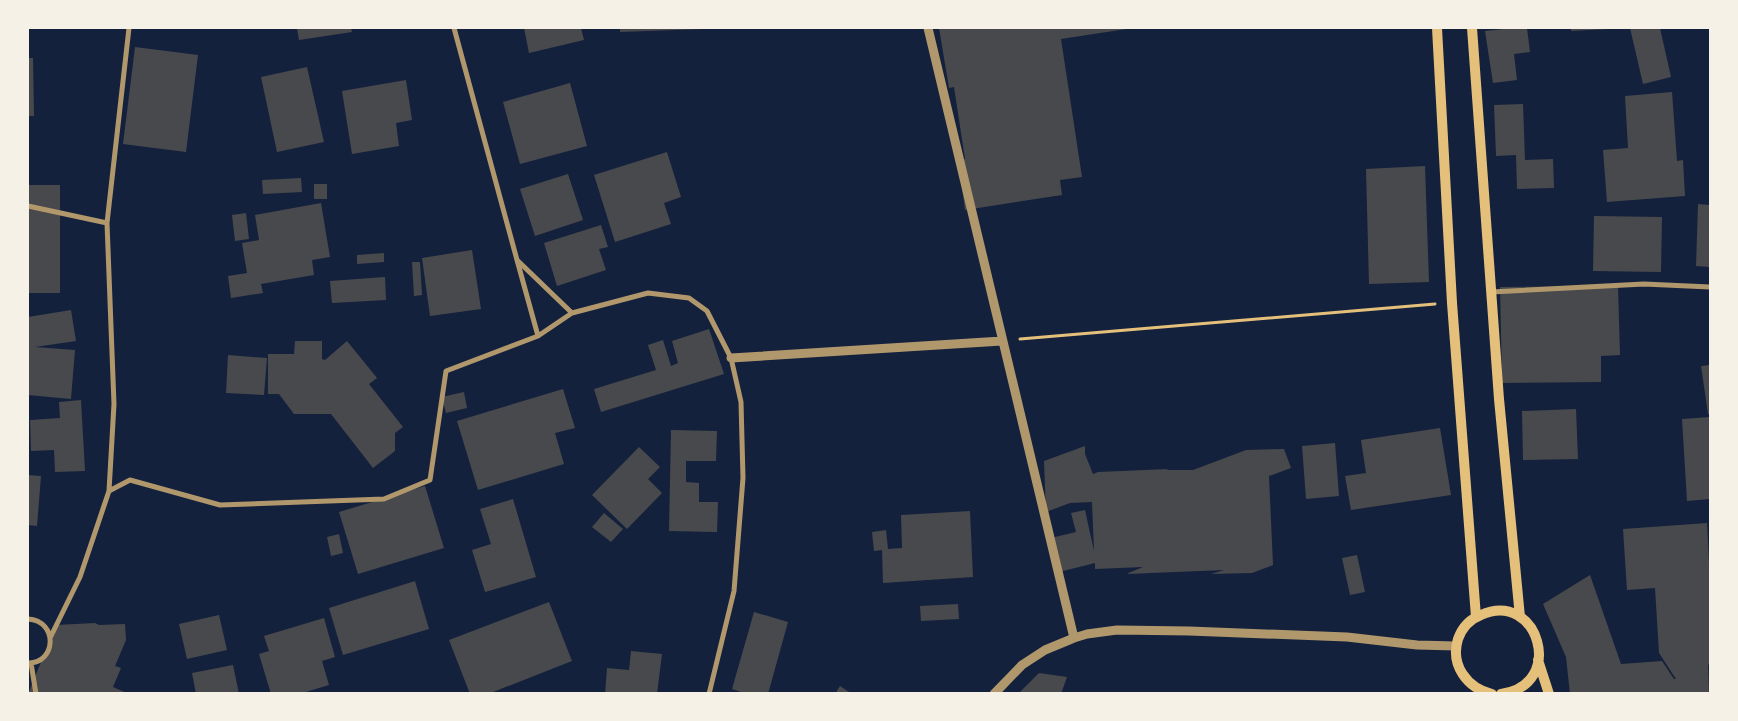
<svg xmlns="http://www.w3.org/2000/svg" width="1738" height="721" font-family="'IBM Plex Sans',sans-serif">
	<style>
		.building { fill: #48494c }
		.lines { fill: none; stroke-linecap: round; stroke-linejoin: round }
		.path { stroke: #e5c07b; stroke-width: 3 }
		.minor { stroke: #b1986c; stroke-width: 5 }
		.tertiary { stroke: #b1986c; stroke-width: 9 }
		.secondary { stroke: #e5c07b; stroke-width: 10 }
	</style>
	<rect width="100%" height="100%" fill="#14213d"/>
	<path class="building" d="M297,28h54l1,4 -53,8z
		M524,28h57l3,12 -55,13z
		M620,28h83v1l-83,3z
		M939,28h194l-72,11 21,138 -22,3 2,15 -97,15 -7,-50 7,-1 -11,-72 -5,1z
		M1513,28h14l3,24 -16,2 3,26 -24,3 -8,-52z
		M1571,28h38v1l-38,2z
		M1630,28h30l11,49 -28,7z
		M135,47l63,8 -12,97 -63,-8z
		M28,58h5l1,58h-6z
		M307,67l17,75 -47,10 -16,-75z
		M406,80l6,40 -16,3 3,23 -47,8 -10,-63z
		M570,83l17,63 -67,18 -17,-62z
		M1672,92l5,69 6,-1 2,36 -78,6 -4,-52 25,-2 -3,-52z
		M1523,104l2,56 28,-1 1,29 -37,1 -1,-34 -20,1 -2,-51z
		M667,152l14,45 -17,6 7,21 -56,18 -21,-67z
		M1425,166l4,116 -60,2 -3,-115z
		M568,174l15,46 -48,16 -15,-47z
		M301,178l1,14 -39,2 -1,-14z
		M314,184h13v15h-13z
		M28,185h32v108h-32z
		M321,203l9,54 -18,3 2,15 -53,9 2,9 -32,5 -3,-22 19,-3 -5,-30 17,-3 -4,-25z
		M1698,204l12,1v62l-14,-1z
		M246,213l3,26 -14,2 -3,-26z
		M1594,216l68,1 -1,55 -68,-1z
		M601,225l7,22 -9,2 7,21 -49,16 -13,-43z
		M472,250l9,59 -51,7 -8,-58z
		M384,253v9l-27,2v-9z
		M412,262h8l2,33 -8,1z
		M385,277l1,23 -54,3 -2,-22z
		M1618,286l2,69 -19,1v26l-99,1 -2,-96z
		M71,310l5,31 -41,6 40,3 -4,49 -43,-4v-78z
		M709,329l15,45 -123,38 -7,-23 62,-19 -8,-25 15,-5 8,26 7,-3 -6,-22z
		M295,341h27v18l3,1 22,-19 30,37 -8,6 34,43 -8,6v18l-22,17 -42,-54h-37l-15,-20h-11v-40h26z
		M228,355l39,3 -3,37 -38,-2z
		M1710,365v49h-2l-7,-48z
		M563,389l12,39 -20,5 9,31 -86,26 -21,-69z
		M464,392l3,16 -21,5 -4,-16z
		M81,400l4,71 -30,1 -1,-22 -23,1 -1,-31 30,-2 -1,-16z
		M1576,409l2,50 -55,1 -1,-49z
		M1710,417v82l-23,2 -5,-82z
		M1440,428l11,67 -100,15 -6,-34 21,-3 -5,-33z
		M671,430l46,1 -1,30h-30v21l13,1v19h19l-1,30 -48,-1z
		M1335,443l4,53 -33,3 -4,-53z
		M1085,446v8l8,20 5,-2 71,-3 -3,1h27l53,-20 38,-1 7,19 -22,8 4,89 -21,8 -41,1 13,-4 -98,4 17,-7 -48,2v-6l-36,9 -8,-34 25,-6 -5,-19 14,-3 9,41 -2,-49 -22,1 -24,9 -2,-51z
		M639,447l21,20 -12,12 14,14 -35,36 -35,-34z
		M28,475l13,1 -4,50 -9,-1z
		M425,486l19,62 -86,26 -19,-62z
		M513,499l23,78 -51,15 -13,-42 19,-6 -11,-35z
		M970,511l3,66 -90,6 -1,-33 -8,1 -2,-19 14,-2 2,19 14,-1 -1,-33z
		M604,513l19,16 -12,13 -19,-15z
		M1707,523l3,60v80l-2,2 1,29h-139l-4,-37 -23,-53 47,-29 31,89 41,-3 12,18h2l-17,-26 -4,-65 -28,2 -4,-61z
		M339,534l4,19 -12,3 -4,-19z
		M1357,555l8,37 -15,3 -8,-37z
		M415,581l14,48 -86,26 -14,-47z
		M549,602l23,59 -84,33h-18l-21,-54z
		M958,604l1,15 -38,2 -1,-15z
		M754,612l34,10 -20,72h-21l-15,-5z
		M219,615l8,35 -40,9 -8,-35z
		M324,618l11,39 -13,4 7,24 -30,9h-28l-12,-40 10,-3 -5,-15z
		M95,623l4,2 26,-1 1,16 -11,26 6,2 -8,19 16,7h-101l28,-69z
		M631,651l31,3 -5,40h-52l2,-26 22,2z
		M233,665l6,29h-43l-4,-21z
		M1039,673l28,4 -6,17h-43z
		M840,686l12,8h-17z"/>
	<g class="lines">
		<path class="path" d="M1020,339l415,-35"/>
		<path class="minor" d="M454,28l63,232 55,53
			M28,206l79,17
			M517,260l21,76
			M1491,292l153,-8 66,3
			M109,491l21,-11 90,25 164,-6 46,-19 16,-109 92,-35 34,-23 76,-20 41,5 18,13 24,47 10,44 2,76 -9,113 -25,103
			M28,619c31,2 28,45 0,44
			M50,638l30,-61 29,-86 5,-87 -7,-181 22,-195
			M31,663l5,31"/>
		<path class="tertiary" d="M928,28l146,610
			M731,358l271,-17
			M994,694l28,-29 23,-15 29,-12 13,-4 30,-4 72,1 158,6 70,8 39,1"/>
		<path class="secondary" d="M1437,28l15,275 24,314
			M1472,28l27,371 21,218
			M1538,660l11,34
			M1492,694c-25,-6 -42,-29 -34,-55 4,-11 12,-20 23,-24 57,-26 86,70 20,79"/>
	</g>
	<rect width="1738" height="721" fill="none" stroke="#f6f1e7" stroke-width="58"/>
</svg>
